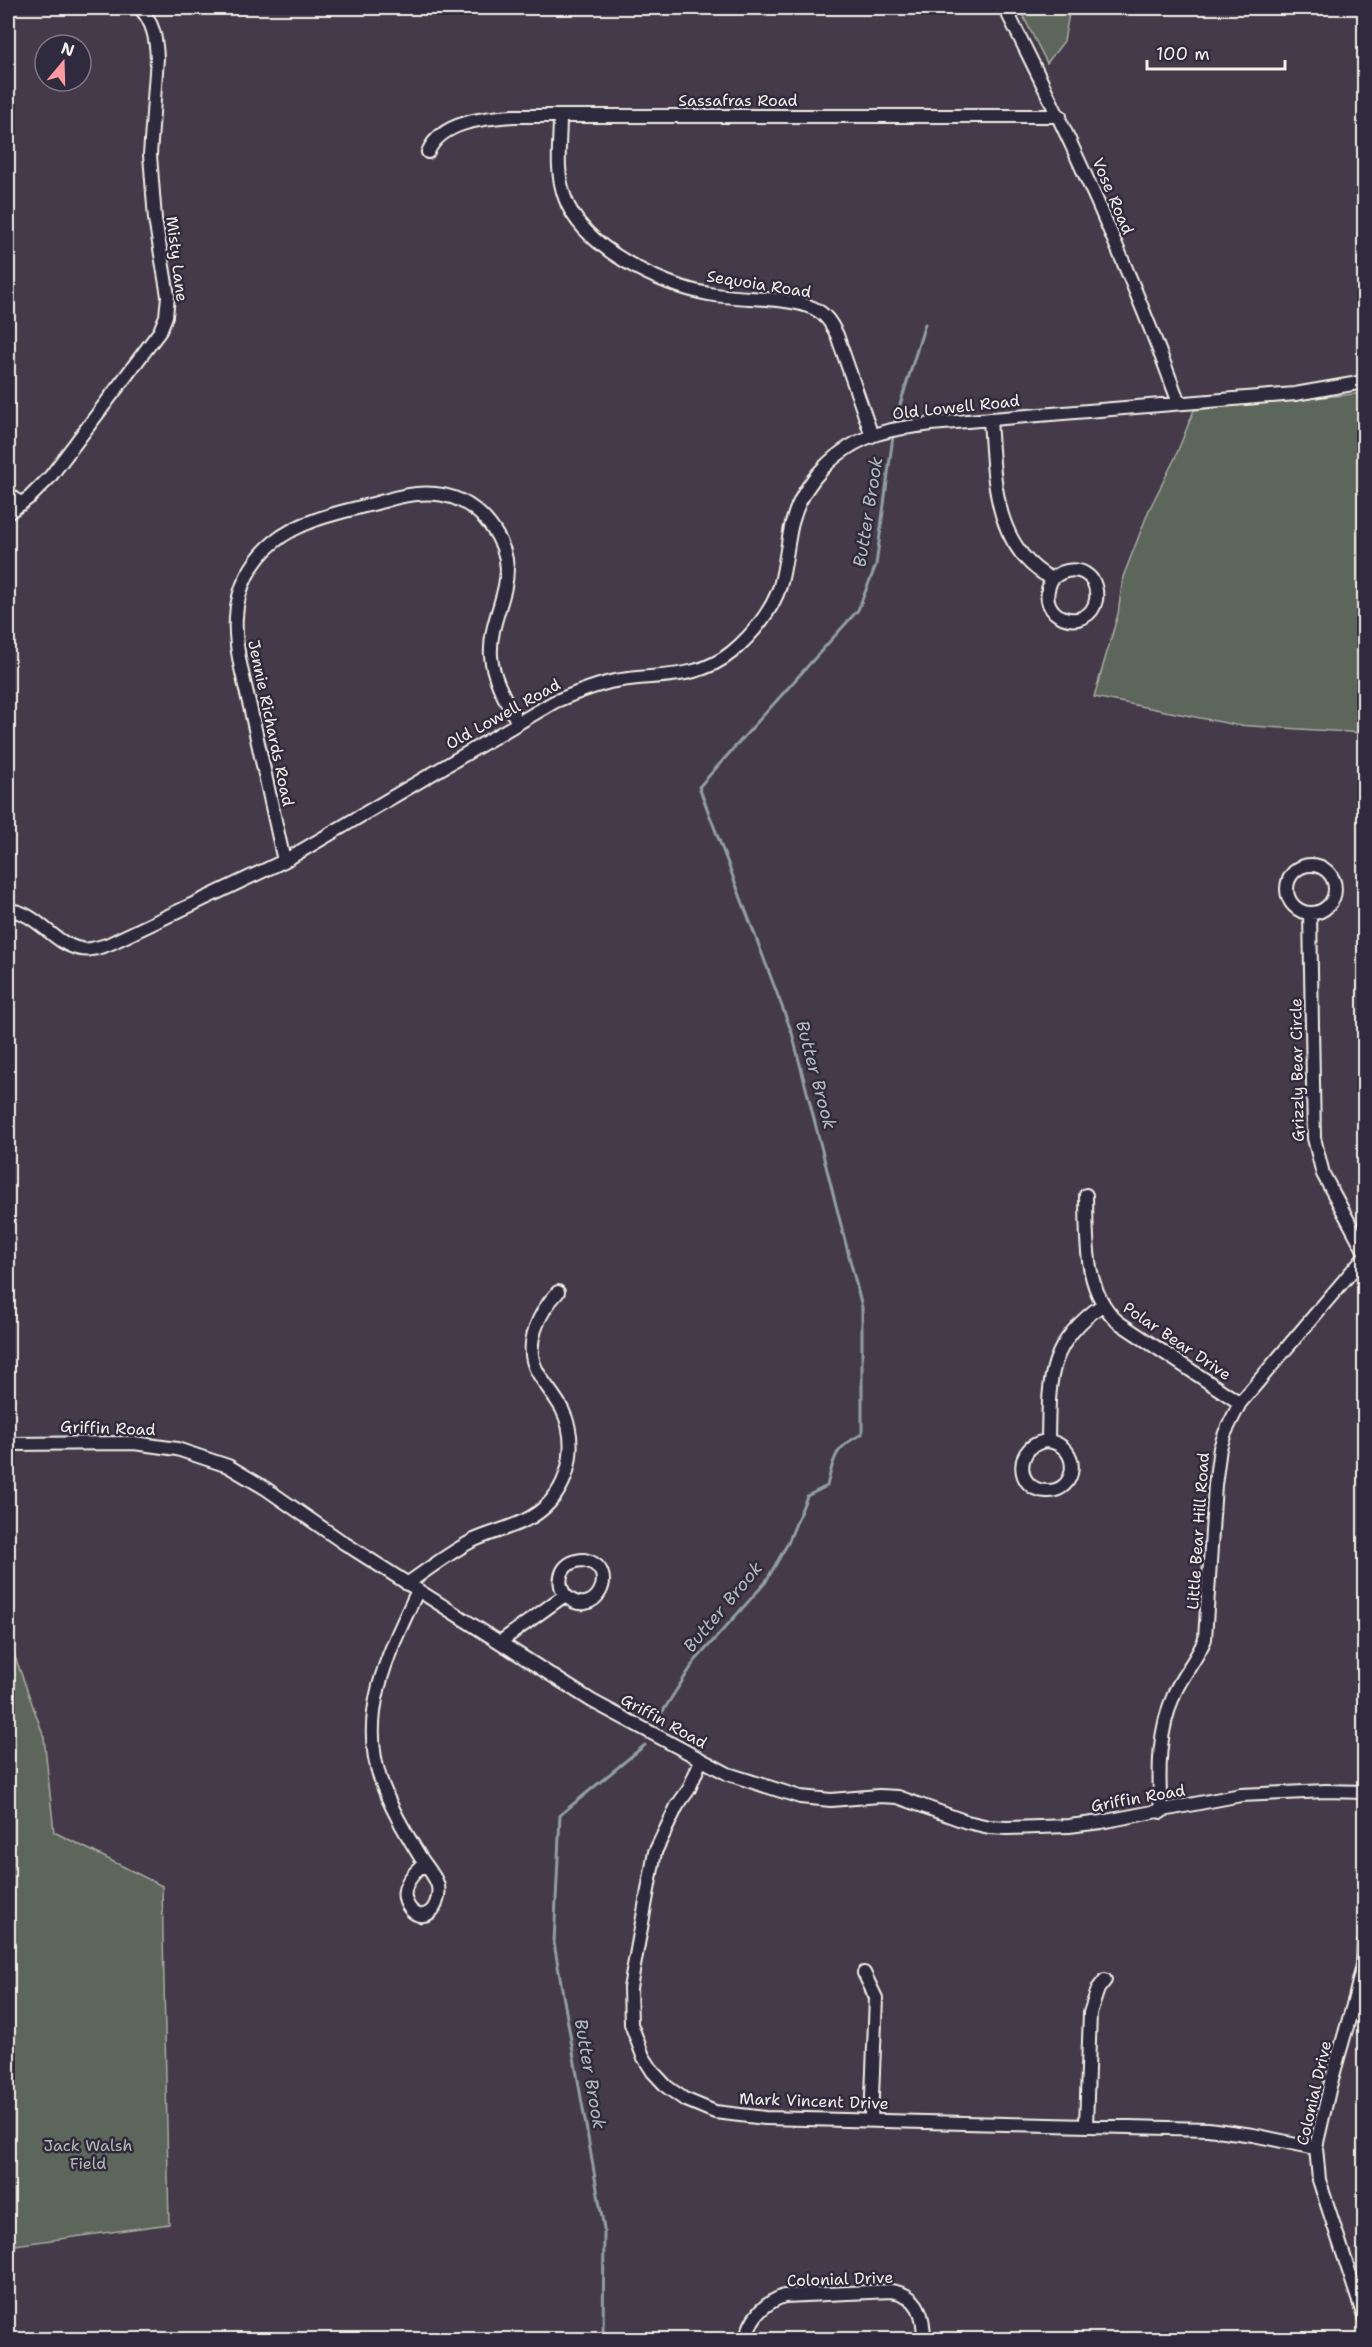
<svg xmlns="http://www.w3.org/2000/svg" width="1372" height="2347" font-family="'Shantell Sans',sans-serif">
	<style>
		.green { fill: #5c665a; stroke: #a8aca1; stroke-width: 1.5 }
		.lines { fill: none; stroke-linecap: round; stroke-linejoin: round }
		.stream { stroke: #909ea5; stroke-width: 3 }
		.minor-casing { stroke: #f4f1e8; stroke-width: 16 }
		.minor { stroke: #2f2a3d; stroke-width: 12 }
		.labels { text-anchor: middle; dominant-baseline: central; stroke-width: 5; stroke-linejoin: round; paint-order: stroke }
		.street-label { font-size: 16px; fill: #f4f1e8; stroke: #2f2a3d }
		.park-label { font-size: 16px; fill: #b7b9af; stroke: #2f2a3d }
		.water-label { font-size: 18px; font-style: italic; fill: #b2b9bc; stroke: #2f2a3d }
	</style>
	<rect width="100%" height="100%" fill="#453a49"/>
	<filter id="ink" filterUnits="userSpaceOnUse"><feTurbulence type="fractalNoise" baseFrequency=".0167" numOctaves="2"/><feDisplacementMap in="SourceGraphic" scale="12" xChannelSelector="R" yChannelSelector="G"/><feConvolveMatrix kernelMatrix="1 2 1 2 8 2 1 2 1" color-interpolation-filters="sRGB"/></filter>
	<g filter="url(#ink)">
		<path class="green" d="M1019,8h51l-6,33 -17,22z
			M1364,393v340l-128,-8 -142,-28 24,-83 5,-37 26,-67 26,-52 19,-48z
			M8,1613h2l3,38 31,86 10,95 108,54 7,338 -161,22z"/>
		<g class="lines">
			<path class="stream" d="M894,424l31,-100
				M656,1722l39,-61 70,-78 23,-40 19,-47 20,-10c7,-29 7,-38 35,-52v-127l-70,-274 -93,-246 159,-177 18,-45 17,-129
				M603,2340l1,-111 -50,-286 6,-128 85,-70"/>
			<defs>
				<path id="minor" d="M1005,8c65,128 124,259 174,395
					M560,116c0,28 -5,55 5,82 17,49 96,88 144,96 31,6 77,2 104,14 13,6 18,15 24,27l35,101
					M428,152c13,-31 57,-34 86,-36h546
					M990,419c4,58 3,129 62,160 12,-11 30,-13 41,2 3,6 4,12 3,19 -7,35 -65,19 -44,-21
					M8,493l13,11
					M8,513l22,-16 20,-20 110,-146 6,-15 2,-20 -13,-77 -5,-64 7,-97c-1,-20 -4,-36 -17,-50
					M284,861c-11,-50 -22,-100 -33,-150 -7,-31 -17,-63 -15,-94 1,-29 16,-57 38,-75 29,-24 74,-31 110,-41 40,-13 78,-12 106,24 39,51 -2,82 1,131 2,24 16,46 27,67
					M1287 889a24 24 0 1 1 48 0a24 24 0 1 1-48 0Z
					M8,910c30,2 44,34 73,39 9,2 19,-2 28,-5l175,-83 270,-159c19,-8 36,-15 56,-20 43,-9 86,0 122,-30 20,-17 40,-41 48,-66 6,-21 7,-43 12,-63 11,-42 45,-76 85,-89 17,-6 36,-7 54,-10l364,-30 69,-12
					M1310,914l4,224 9,36 41,76
					M1086,1195c1,44 -3,95 32,127l122,81
					M1048,1441c34,5 30,52 -2,50 -32,-1 -32,-48 2,-50 1,-62 -1,-97 54,-136
					M8,1444l126,-1 43,6 51,17 37,22 79,55 248,158 136,73 72,23 31,3 48,-4 19,1 69,25 22,5 18,1 62,-2 32,-4 140,-27 85,-4 38,1
					M407,1584c21,-15 42,-31 65,-43 26,-12 57,-16 77,-38 23,-25 28,-64 13,-94 -7,-13 -18,-25 -25,-38 -14,-26 2,-59 21,-79
					M418,1590c-28,60 -60,121 -38,188 9,27 24,52 39,77 6,10 16,20 19,31 2,11 -3,28 -15,29 -5,1 -9,-2 -12,-5 -15,-18 -1,-34 13,-46
					M500,1642l65,-47c-11,-17 -1,-35 19,-35 39,8 10,64 -19,35
					M701,1760l-12,29 -12,17 -22,46 -25,136 1,36 12,32 10,16 14,15 17,12 31,13 50,6 443,11 45,6 63,13
					M1161,1812c-3,-42 -3,-81 14,-120 8,-18 22,-33 30,-53l10,-154 5,-37 5,-15 15,-30 124,-146
					M1364,1943l-1,22 -8,33 -25,88 -14,61 3,33 45,137
					M864,1973l12,25 -5,122
					M1086,2125l4,-112 8,-24 7,-9
					M746,2340c4,-22 18,-37 38,-44l107,-5c28,4 33,24 33,49"/>
			</defs>
			<use href="#minor" class="minor-casing"/>
			<use href="#minor" class="minor"/>
		</g>
	</g>
	<g class="labels">
		<g class="street-label">
			<text x="738" y="100">Sassafras Road</text>
			<text transform="translate(1113 196) rotate(67)">Vose Road</text>
			<text transform="translate(177 259) rotate(83)">Misty Lane</text>
			<text transform="translate(759 284) rotate(9)">Sequoia Road</text>
			<text transform="translate(956 407) rotate(-6)">Old Lowell Road</text>
			<text transform="translate(503 714) rotate(-29)">Old Lowell Road</text>
			<text transform="translate(271 723) rotate(78)">Jennie Richards Road</text>
			<text transform="translate(1297 1070) rotate(-91)">Grizzly Bear Circle</text>
			<text transform="translate(1177 1341) rotate(34)">Polar Bear Drive</text>
			<text transform="translate(108 1428) rotate(2)">Griffin Road</text>
			<text transform="translate(1198 1531) rotate(-86)">Little Bear Hill Road</text>
			<text transform="translate(664 1721) rotate(29)">Griffin Road</text>
			<text transform="translate(1138 1798) rotate(-10)">Griffin Road</text>
			<text transform="translate(1314 2093) rotate(-77)">Colonial Drive</text>
			<text transform="translate(814 2101) rotate(2)">Mark Vincent Drive</text>
			<text transform="translate(840 2279) rotate(-2)">Colonial Drive</text>
		</g>
		<g class="park-label">
			<text x="88" y="2145">Jack Walsh<tspan x="88" dy="18">Field</tspan></text>
		</g>
		<g class="water-label">
			<text transform="translate(868 512) rotate(-81)">Butter Brook</text>
			<text transform="translate(816 1075) rotate(75)">Butter Brook</text>
			<text transform="translate(723 1607) rotate(-50)">Butter Brook</text>
			<text transform="translate(590 2074) rotate(80)">Butter Brook</text>
		</g>
	</g>
	<rect width="1372" height="2347" fill="none" stroke="#2f2a3d" stroke-width="30"/>
	<rect x="15" y="15" width="1342" height="2317" fill="none" stroke="#f4f1e8" stroke-width="2" filter="url(#ink)"/>
	<g transform="translate(63 63) rotate(19)"><circle r="28" fill="#2f2a3d" stroke="#7e7a81" stroke-width="1.5"/>
	<path d="M0-4.5L10 22L0 15L-10 22Z" fill="#ff9aa2"/>
	<text y="-9" font-size="16" font-weight="bold" text-anchor="middle" fill="#f4f1e8">N</text>
	</g>
	<path d="M1147 60v9h138v-9" fill="none" stroke="#f4f1e8" stroke-width="3"/>
	<text x="1156" y="60" font-size="18" fill="#f4f1e8" stroke="#2f2a3d" stroke-width="4.5" paint-order="stroke">100 m</text>
</svg>
